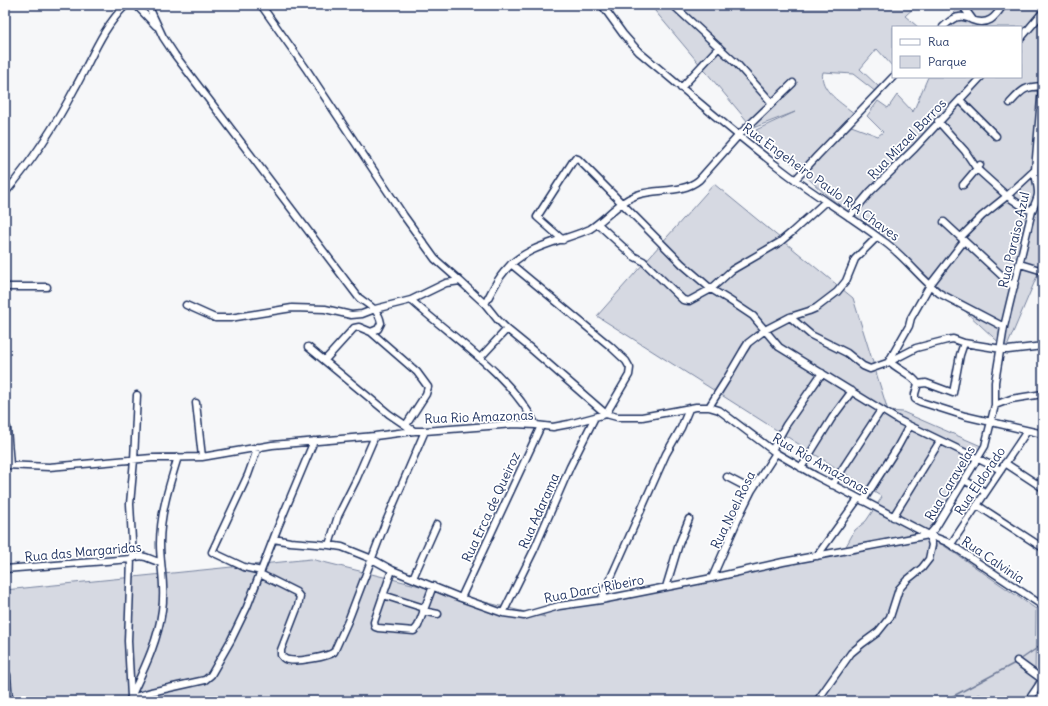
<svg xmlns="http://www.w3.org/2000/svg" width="1048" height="706" font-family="Delius,sans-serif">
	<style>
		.green { fill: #d6d9e2; stroke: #7884a0 }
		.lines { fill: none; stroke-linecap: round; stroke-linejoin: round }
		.stream { stroke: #707c99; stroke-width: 1.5 }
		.minor-casing { stroke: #1b2f5e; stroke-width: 9 }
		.minor { stroke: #fff; stroke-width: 6 }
		.labels { text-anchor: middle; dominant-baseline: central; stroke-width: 3.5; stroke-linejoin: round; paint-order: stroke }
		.street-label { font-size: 13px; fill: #1b2f5e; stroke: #fff }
	</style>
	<rect width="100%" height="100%" fill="#f6f7f9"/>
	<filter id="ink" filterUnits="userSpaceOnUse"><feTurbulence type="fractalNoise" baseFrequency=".025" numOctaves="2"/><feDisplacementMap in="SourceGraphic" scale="8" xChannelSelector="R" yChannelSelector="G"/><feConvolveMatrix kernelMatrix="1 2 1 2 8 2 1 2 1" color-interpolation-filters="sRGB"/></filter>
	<g filter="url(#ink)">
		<path class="green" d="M650,5h267l-12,11 13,11h-25v26l-1,1 1,2v11l-16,-18 -17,20 20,19 -4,4 -23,-18 -30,-2c-5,18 20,32 32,42l-9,10 32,12 5,-4 -16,-16 11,-15 10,7 9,-13 16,17 15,-35h93v-50h-73l7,-16 -7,-6h95v257l-37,87 -105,-97 -75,-57 -70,-65 39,-18 -42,16z
			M714,184l139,114 35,113 15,1 78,34 -13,24 -41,64 109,75 -1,69 2,2 -2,2 -1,19h-1029v-111l306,-31 234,58 -6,-5 242,-46 64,-18 10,-18 11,-9 16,-24 -285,-181z"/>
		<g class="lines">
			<path class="stream" d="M1020,660l23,-16
				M944,701l73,-39"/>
			<defs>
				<path id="minor" d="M136,5l20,21
					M148,5l15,32 12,18 184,243c10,7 20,12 22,25l-3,6 -7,3 -12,-5 -5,1 -29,32
					M261,5l46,65 97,146 31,43 25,22
					M602,5l21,29 16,18c46,38 91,78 138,114 35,28 74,50 109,77 20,15 34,35 53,50l65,34
					M673,5l64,59 35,39
					M962,5l11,15
					M943,27c5,-4 10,-10 16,-10 5,-1 9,1 13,3 16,6 23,-2 31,-15
					M1021,38l22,-26
					M681,88l38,-41
					M960,100l36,36
					M1010,103c13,-14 14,-16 33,-17
					M938,121l27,30 12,18 30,27 15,10 10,5
					M795,180l22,-24 76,-79
					M963,185l17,-20
					M5,193c28,-33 50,-67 70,-105 16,-28 27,-60 51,-83
					M849,217l21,-25 45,-44 66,-71
					M944,222l70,65
					M598,224l35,32 10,5 40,39 6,1 22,-12 21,-19 48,-28 12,-10 33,-30
					M961,237l21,-21 25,-20 28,-26
					M563,240l-26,-23 38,-59 3,1 104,105 29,25 18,11 24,16 26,31 119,73 103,50
					M964,241l-34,44 -19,33 -2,8 -20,35c9,9 23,13 29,23l-3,10v5l6,3 44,14 78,18
					M1020,264l23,7
					M5,287h42
					M411,300c43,39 97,72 125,125
					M485,304c6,-11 11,-23 19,-32 21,-27 57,-30 86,-43 17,-11 28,-27 47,-34 20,-7 45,-1 62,-15l40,-45 54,-52
					M186,305l29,13h15l62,-10 33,1 26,6 11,-1 13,-5 36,-9 35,-17 14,-2 25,23 12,15 10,10 22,18 77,67 23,-39 1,-7 -4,-7 -16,-15 -99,-82
					M790,317l21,18 36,18 16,13 7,3 17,-6 29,-15 31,-8 6,-1 11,4 44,7 35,-4
					M371,332l46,40 11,15 -2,7 -20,31
					M308,347l81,67 25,17
					M480,358l27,-29
					M918,384l8,-1 27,10 7,-38 4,-12
					M196,403l6,54
					M995,405l16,-6 32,-5
					M709,407l17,-27 17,-29 5,-8 17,-13 25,-13 19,-6 7,-3 21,-16 9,-11 9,-22 22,-22
					M7,428l3,37
					M258,447l-10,28 -36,77 32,15 17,4
					M772,450l14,-25 36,-52
					M1005,463l38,25
					M5,465l44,2 103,-9 50,-1 70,-12 103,-9 39,-5h11l89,-7 22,1 17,2 16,-3 37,-10 11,3h25l54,-10h13l10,3 57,43 40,23 113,59 18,7 96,64
					M801,468l31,-50 20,-27
					M727,477l25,13
					M964,480l21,12
					M832,485l49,-75
					M863,501l34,-53 12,-22
					M977,505l66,43
					M893,517l47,-76
					M929,535l7,-8 49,-81 10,-41v-23l9,-55 28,-116c2,-6 6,-12 6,-18 0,-8 -3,-15 -3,-23l7,-84
					M274,539l16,3 39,3 13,2 30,12 20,11 69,28 42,15 21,3 35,-10 42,-6 111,-22 71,-16 146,-27
					M951,544l76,-113
					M329,545l9,-29 18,-36 19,-44
					M817,556l41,-57
					M133,558l-3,-54 4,-44 3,-65
					M5,569l126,-10c16,-7 17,2 30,3
					M392,570l-18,52 1,5 3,1 36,3 4,-5 15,-40
					M260,574l36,18 4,5 -2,9 -17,44v5c2,3 4,5 8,5 8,2 39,-3 45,-8l14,-31 37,-97 40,-93
					M413,578l24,-54
					M712,578l30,-68 10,-20 24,-37
					M666,587l13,-43 10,-25
					M383,595l41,13
					M461,598l80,-172
					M601,600l65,-146 15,-26 8,-19
					M423,611l15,3
					M503,613l31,-63 36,-83 25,-50
					M1017,661l26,19
					M7,675l2,26
					M131,697l-3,-56 3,-82
					M131,698l20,-6 54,-12 6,-5 20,-35 16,-33 31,-80 36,-86
					M130,699c13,-28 28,-57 32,-89 4,-23 -2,-44 -2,-66 0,-30 9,-58 18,-87
					M979,699l2,2
					M817,701l34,-48 12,-10 15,-11 12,-15 9,-28 8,-9 15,-12 7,-9 3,-14 -3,-10
					M1028,701l15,-22"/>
			</defs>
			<use href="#minor" class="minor-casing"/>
			<use href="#minor" class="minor"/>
		</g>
	</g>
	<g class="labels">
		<g class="street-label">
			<text transform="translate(907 139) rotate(-46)">Rua Mizael Barros</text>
			<text transform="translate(821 182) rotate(36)">Rua Engeheiro Paulo R A Chaves</text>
			<text transform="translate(1014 240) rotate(-77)">Rua Paraiso Azul</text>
			<text transform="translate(479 417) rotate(-2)">Rua Rio Amazonas</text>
			<text transform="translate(821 464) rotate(30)">Rua Rio Amazonas</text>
			<text transform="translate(980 481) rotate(-56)">Rua Eldorado</text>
			<text transform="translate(950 483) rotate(-59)">Rua Caravelas</text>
			<text transform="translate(491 507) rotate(-65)">Rua Erca de Queiroz</text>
			<text transform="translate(733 510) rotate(-64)">Rua Noel Rosa</text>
			<text transform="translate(539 511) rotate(-66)">Rua Adarama</text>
			<text transform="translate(83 552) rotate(-5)">Rua das Margaridas</text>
			<text transform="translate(993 560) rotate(34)">Rua Calvinia</text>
			<text transform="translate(594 589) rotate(-11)">Rua Darci Ribeiro</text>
		</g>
	</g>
	<rect width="1048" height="706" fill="none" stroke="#fff" stroke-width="20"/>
	<rect x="10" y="10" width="1028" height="686" fill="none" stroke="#1b2f5e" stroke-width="1.5" filter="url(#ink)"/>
	<rect x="892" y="26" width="130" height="52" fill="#ffffff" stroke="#a4acbf"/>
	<rect x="900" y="39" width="20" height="6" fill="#ffffff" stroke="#a4acbf"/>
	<text x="928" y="46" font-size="12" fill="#1b2f5e">Rua</text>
	<rect x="900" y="56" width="20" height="12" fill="#d6d9e2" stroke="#a4acbf"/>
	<text x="928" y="66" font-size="12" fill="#1b2f5e">Parque</text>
</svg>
